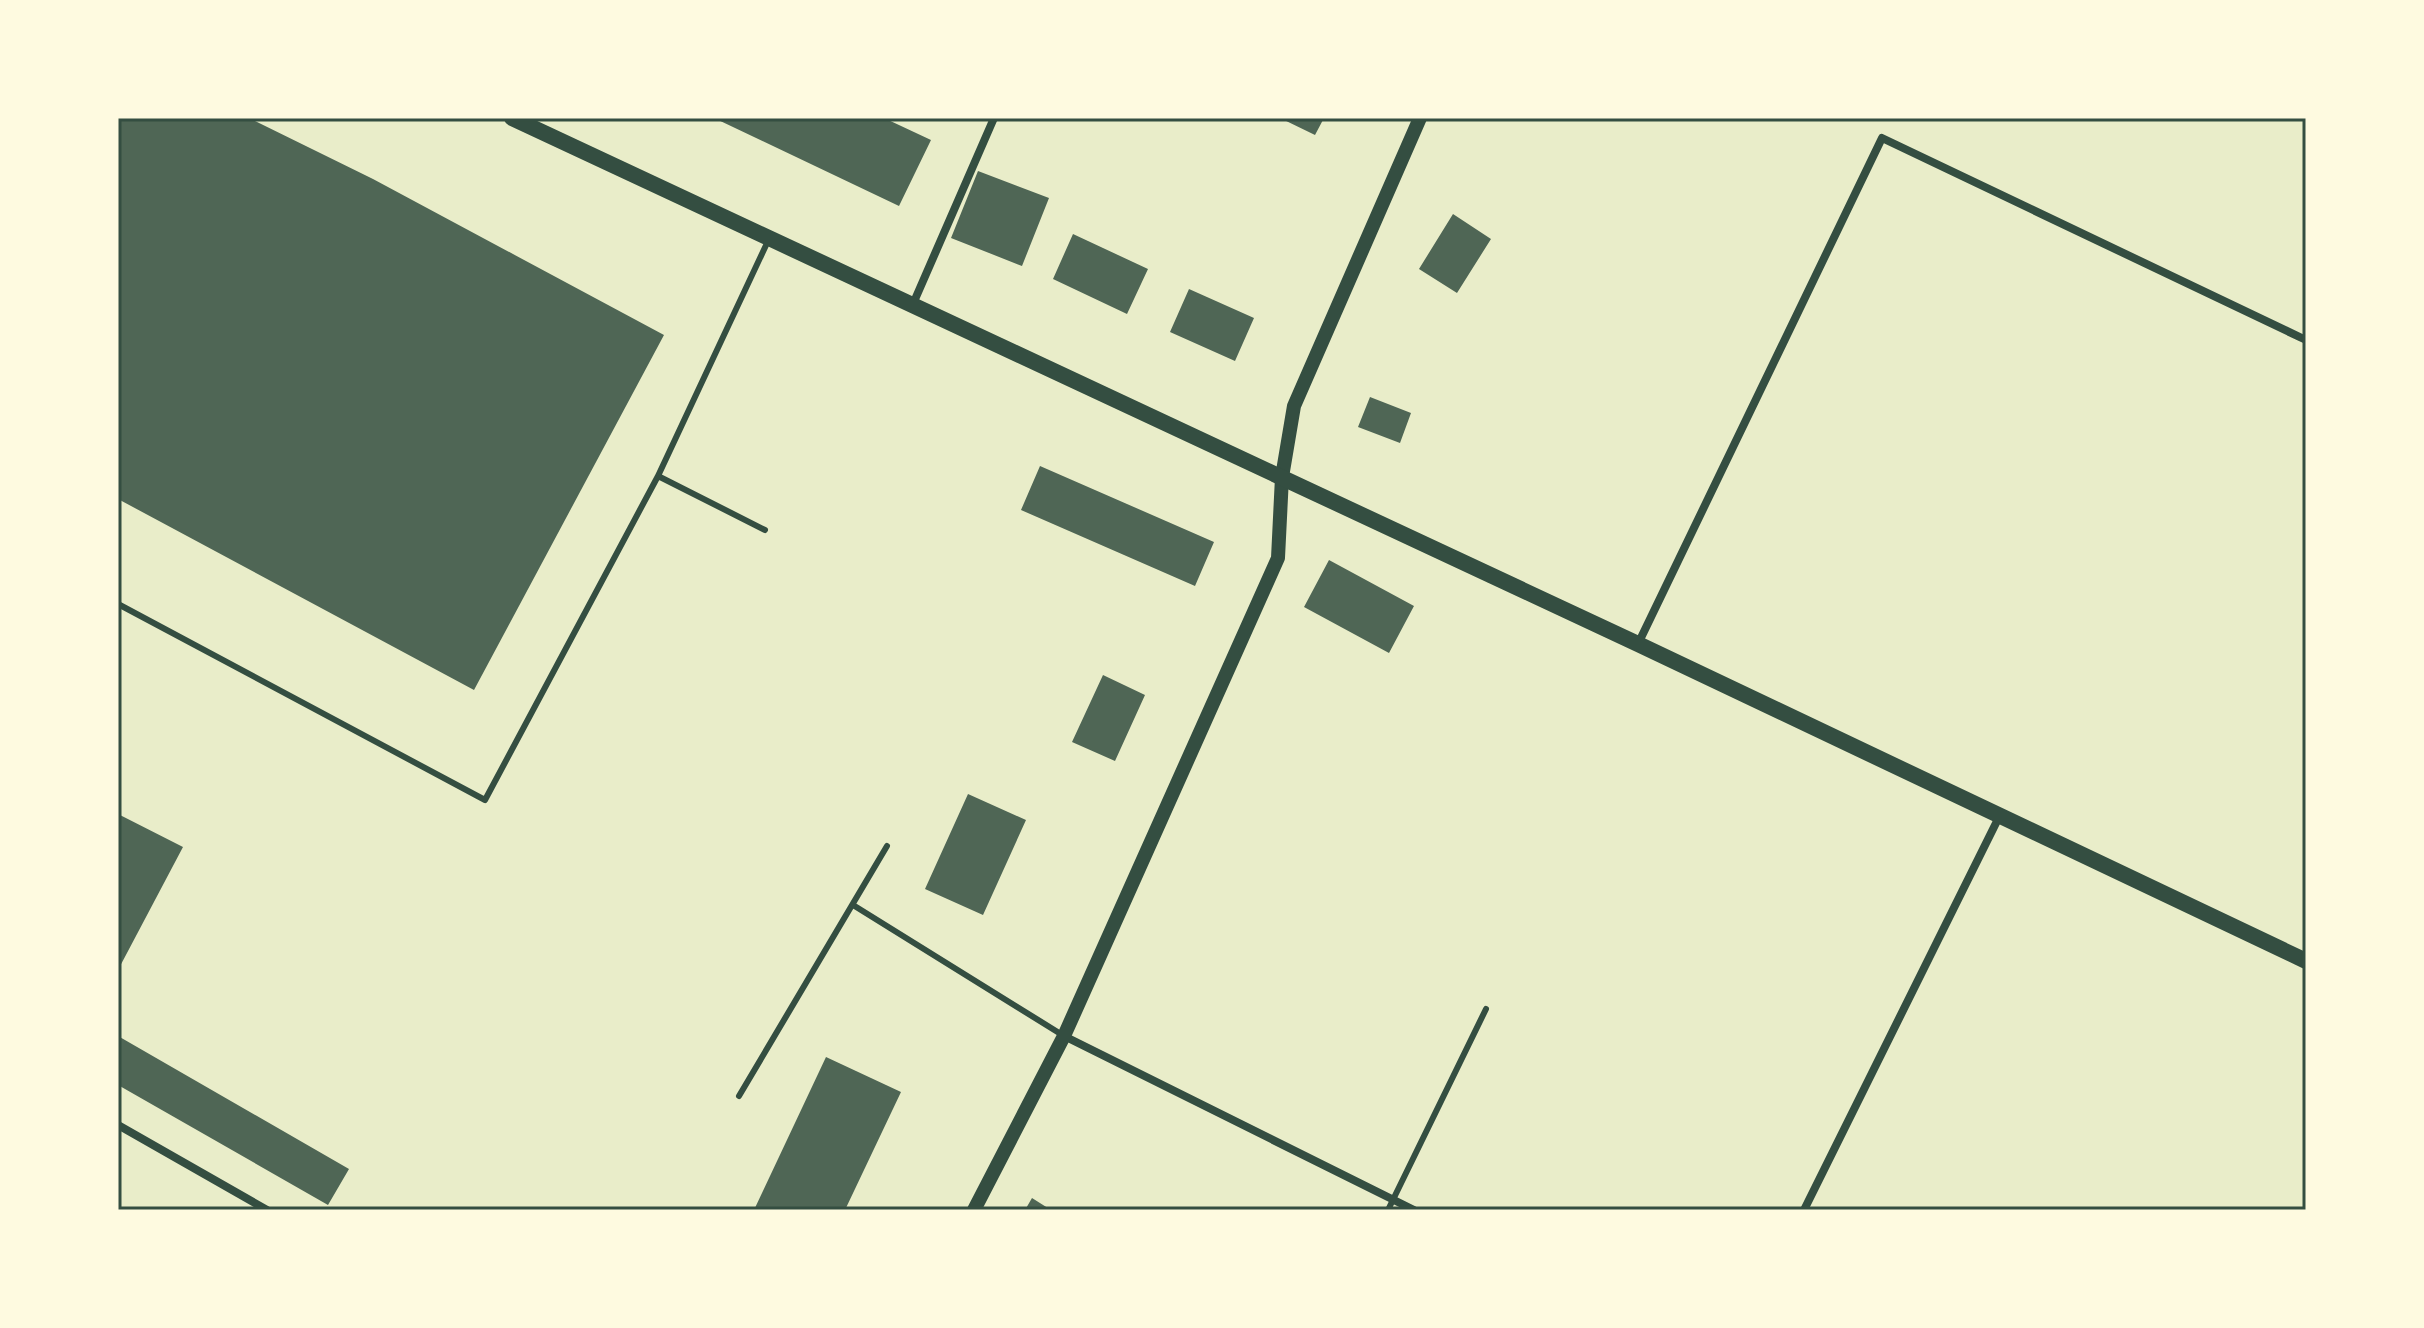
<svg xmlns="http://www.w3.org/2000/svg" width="2424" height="1328" font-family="Mulish,sans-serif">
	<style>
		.building { fill: #4f6655 }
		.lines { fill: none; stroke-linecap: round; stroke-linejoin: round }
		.service { stroke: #344e41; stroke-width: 6 }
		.minor { stroke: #344e41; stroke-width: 8 }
		.tertiary { stroke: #344e41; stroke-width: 14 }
		.secondary { stroke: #344e41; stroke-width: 16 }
		.neatline { fill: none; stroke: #344e41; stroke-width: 3 }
	</style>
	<rect width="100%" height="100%" fill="#e9edc9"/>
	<path class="building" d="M118,118h131l124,61 291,156 -190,355 -356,-191z
		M714,118h170l47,22 -32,66z
		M1280,118h44l-9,17z
		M978,171l71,27 -27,68 -71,-28z
		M1453,214l38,25 -34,54 -38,-24z
		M1073,234l75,35 -21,45 -74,-35z
		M1189,289l65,29 -19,43 -65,-29z
		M1370,397l41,16 -11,30 -42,-16z
		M1040,466l174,76 -19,44 -174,-76z
		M1329,560l85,46 -25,47 -85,-46z
		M1103,675l42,20 -30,66 -43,-19z
		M968,794l58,26 -43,95 -58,-26z
		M118,814l65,33 -65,123z
		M118,1036l231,133 -21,36 -210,-120z
		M826,1057l75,35 -56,118h-91z
		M1032,1198l19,12h-26z"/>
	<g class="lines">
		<path class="service" d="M765,530l-107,-54 110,-235
			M118,604l367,196 173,-324
			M853,905l211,131
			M739,1096l148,-250
			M1388,1210l98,-201"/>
		<path class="minor" d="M913,304l81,-186
			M1638,644l244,-506 424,202
			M1064,1036l350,174
			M118,1125l149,85
			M1804,1210l195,-393"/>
		<path class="tertiary" d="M974,1210l90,-174 214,-478 4,-81 12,-71 126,-288"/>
		<path class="secondary" d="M512,118l1126,526 668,317"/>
	</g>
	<rect width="2424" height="1328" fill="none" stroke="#fefae0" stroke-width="240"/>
	<rect x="120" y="120" width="2184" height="1088" class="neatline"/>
</svg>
